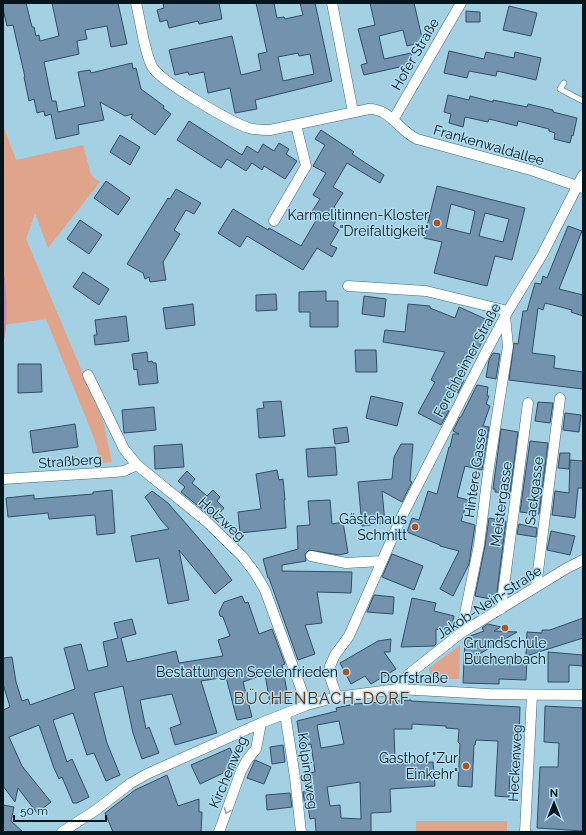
<svg xmlns="http://www.w3.org/2000/svg" width="586" height="835" font-family="Raleway,sans-serif">
	<style>
		.green { fill: #dfa489 }
		.lines { fill: none; stroke-linecap: round; stroke-linejoin: round }
		.stream { stroke: #ca8bae; stroke-width: 3.5 }
		.building { fill: #7292ae; stroke: #304d66; fill-rule: evenodd }
		.service-casing { stroke: #3e697a; stroke-width: 6 }
		.minor-casing { stroke: #3e697a; stroke-width: 11 }
		.service { stroke: #fff; stroke-width: 5 }
		.minor { stroke: #fff; stroke-width: 10 }
		.oneway { stroke: #9ba1a4 }
		.poi-dot { fill: #b45118; stroke: #afddf1; stroke-width: 1.5 }
		.labels { text-anchor: middle; dominant-baseline: central; stroke-width: 3; stroke-linejoin: round; paint-order: stroke }
		.street-label { font-size: 14px; fill: #04151c; stroke: #afddf1 }
		.poi-label { font-size: 14px; fill: #04151c; stroke: #afddf1; text-anchor: end }
		.quarter-label { font-size: 16px; letter-spacing: 1px; fill: #672904; stroke: #afddf1 }
	</style>
	<rect width="100%" height="100%" fill="#a3d0e3"/>
	<path class="green" d="M3,125l13,35 67,-15 8,30 9,7 -52,66 -13,-35 -9,26 77,182 9,41 -11,1 -7,-25 -48,-119 -43,6z
		M460,645l-1,34h-29l-1,-11z
		M416,821h91v11h-91z"/>
	<g class="lines">
		<path class="stream" d="M3,278c2,20 3,40 0,59"/>
	</g>
	<path class="building" d="M3,3h23l6,24h2l2,9 3,-1 1,6 19,-5 -7,-33h66l9,41 -16,3 -4,-21 -22,4 2,9 -10,2 2,13 -35,8 8,39h4l2,11 27,-6 -7,-34 12,-2 1,3 41,-10 1,6 3,-1 5,21 23,17 -1,2 8,6 -16,21 -24,-17 2,-4 -8,2 -25,-14 4,18 -26,5 1,9 -23,5 -5,-25 -6,2 -1,-5 -7,2 -3,-14 -5,2 -5,-24h1l-12,-52 -6,1 -4,-17z
		M163,3h56l3,16 -23,5 -1,-3 -29,7 -2,-8 -7,2 -3,-12 7,-2z
		M256,3h18l3,15 7,-1 1,2 18,-4 -3,-12h15l17,78 -77,19 2,9 -22,4 -5,-25 -22,5 -4,-21 -15,3 -1,-3 -13,3 -6,-25 63,-14 9,39 20,-5 -3,-16 9,-2zM298,53l1,3 11,-2 4,20 -31,7 -5,-24z
		M370,3h44l9,39 -16,4 -4,-16 -24,6 5,23 27,-6 2,11 -49,11 -3,-10 6,-2 -9,-34 17,-4z
		M509,6l28,7 -6,23 -28,-6z
		M466,11l14,1v10h-14z
		M449,51l35,8 2,-7 28,6 1,-6 26,6 -5,22 -39,-9 -1,5 -27,-5 -2,7 -23,-5z
		M448,95l21,5 1,-4 23,6v-2l34,7 1,-3 25,6v2l24,6 -4,18 -1,-1 -2,8 -16,-4 1,-6 -6,-2v-2l-31,-8 -1,5 -28,-7 -1,3 -23,-5 -2,10 -14,-4 2,-9 -7,-2z
		M189,121l53,34 5,-9 11,7 5,-9 11,7 5,-8 10,6 -3,5 11,7 -12,18 -21,-13 -2,4 -10,-7 -6,8 -19,-12 -6,9 -44,-28z
		M321,130l33,22 -2,2 32,21 -4,8 -33,-20 -14,24 10,6 -9,14 7,5 -8,14 6,4 -9,15 7,3 -5,9 -15,-9 -14,22 -56,-34 -7,11 -22,-14 15,-24 35,21 1,-2 32,18 17,-29 -7,-4 9,-14 -7,-4 13,-22 -13,-7 12,-21 -10,-6z
		M120,135l20,12 -10,18 -20,-13z
		M106,181l24,17 -12,17 -24,-17z
		M437,186l88,22 -13,52 -17,-4 -8,30 -53,-13 8,-31 -18,-4zM451,204l24,7 -5,23 -24,-6zM485,213l24,6 -6,23 -24,-6z
		M176,189l25,14 -7,11 -8,-4 -12,20 6,4 -17,28 3,18 -16,2 -1,-5 -4,2 -2,-6 -16,-9 41,-66 2,1z
		M80,220l22,15 -13,19 -22,-15z
		M568,226l14,5 -23,58 24,6v21l-12,-4 1,-2 -27,-7 -2,7 -5,-2 -6,45 23,3 -1,12 29,4v17l-74,-9 5,-37 4,1 5,-33h4l8,-28 6,1 2,-8 4,2z
		M83,272l26,17 -10,16 -26,-18z
		M326,291v10h12v26h-28v-15h-11v-20z
		M276,294l1,16 -21,1v-16z
		M364,296l22,3 -2,18 -22,-3z
		M193,304l2,21 -29,4 -3,-21z
		M408,304l22,2v2l25,10 4,-11 33,15 -19,38 -3,-2 -11,20 5,2 -6,13 -6,-3 -9,18 6,3 -8,14 -23,-12 17,-31 -4,-2 14,-28 -62,-10 2,-12 20,2z
		M126,316l3,25 -34,4 -1,-10h3l-2,-15z
		M355,350h21l1,22h-21z
		M147,352l1,10 4,-1 1,2h3l2,20 -19,2 -2,-16 -3,1 -2,-16z
		M493,353l7,1 -4,25 -10,-2 3,-17z
		M18,364h23l1,28 -24,1z
		M477,385l11,2 -1,9h2l-3,8 4,2 -7,20 6,1 -7,43 -17,-4 -8,31 11,3 -7,21 14,4 -6,39 -16,32 -13,-7 19,-38 -19,-5v-1l-33,-13 5,-14 7,2 9,-29 9,3 12,-47h1l3,-13h6l-6,-3 7,-14h1z
		M371,396l32,7 -6,23 -31,-8z
		M281,401l4,35 -26,2 -2,-29 7,-1 -1,-6z
		M538,402l15,1 -3,20 -15,-2z
		M154,407l2,23 -32,3 -2,-23z
		M565,413l16,2 -2,17 -16,-2z
		M75,424l3,23 -45,6 -3,-22z
		M347,427l2,15 -14,2 -2,-15z
		M501,429l17,3 -8,61 -15,-1v-3h-2z
		M530,441l18,2 -9,71 -19,-2z
		M182,444l2,23 -29,2 -1,-23z
		M401,444h12l-3,37 2,1 -10,20 -20,-11 3,32 -23,3 -4,-44 34,-3 2,-22z
		M335,447l2,28 -29,2 -2,-28z
		M560,453h10l-1,16 -11,-1z
		M570,460l13,1v27h-5l-3,30 -23,-3 3,-24 14,2z
		M277,470l2,10 4,-1 2,21h-1l2,28 -46,5 -2,-21 23,-3 -5,-35z
		M187,471l8,8 -3,4 15,13 6,-6 7,7 -3,4 7,7 -10,11 -33,-27 4,-5 -7,-6z
		M112,490l3,43 -18,2 -2,-20 -46,4 -1,-6 -40,4 -2,-19 28,-3v4l59,-5v-2z
		M152,491l16,12 40,46 24,31 -17,14 -36,-44 10,50 -21,4 -9,-46 -23,4 -5,-26 38,-7 -8,-9 -16,-23z
		M330,500l2,24 11,-2 5,31 -9,2 -30,-5 -4,4 1,7 -24,4v6l70,1 -1,21 -34,-1 5,31 -17,2 10,29 -17,6 -29,-82h-1l-5,-19 35,-10 -1,-23 13,-1 -2,-24z
		M489,518l17,3 -10,79 -21,-4 10,-50z
		M519,524l18,4 -1,9 -19,-3z
		M551,531l24,5 -5,19 -23,-5z
		M392,554l31,12 -9,24 -32,-13z
		M374,595l20,2 -1,17 -26,-2z
		M242,596l3,7 3,-1 11,32 13,-5 13,35 -3,1 7,37 -19,2 -5,-30 -22,8 9,35 -15,3 -11,-43 -25,4 16,52 -42,12 -5,-17 11,-4 -9,-30 -32,6 6,29 3,-2 10,26 -17,6 -9,-26 -10,-47 -29,7 13,50 13,32 -14,6 -12,-28 -7,2 -14,-42 -20,7 14,42 5,-3 17,38 -12,6h-4l-11,-26 -3,2 -5,-11 -15,-43 -30,12 13,29 29,36 -14,11 -19,-25 -3,14 -12,-16v-76l7,-3 -7,-23v-26l9,-1 4,25 6,19 6,-2 2,6 45,-16 -11,-41 17,-4 7,27 20,-5 -5,-24 15,-4 -4,-15 18,-4 4,15 -15,4 6,24 49,-11 3,12 44,-7 -5,-16 12,-4 -7,-19 -3,-1 -1,-4 5,-10z
		M412,598l24,5 -2,8 20,5 -4,17 -14,-4v15l-2,2 -33,1z
		M583,618v20l-57,18 1,-24 15,1v-3h8z
		M488,624l13,3 -7,4 23,1 -41,24 51,2 -1,22 -27,-1v5l-36,-1 2,-45 19,-7 -2,-3z
		M391,639l-1,13h-6l12,17 -25,15 -6,-8 -14,8 -11,-21 38,-22z
		M548,652l35,3v11l-14,-1v17h-21z
		M411,700v1l109,6 -2,65 -8,-1 -1,26 -14,-1 3,-55 -22,-1 -1,5h-1l-2,42 -14,-1 2,-42 -2,-2 1,-13 -13,-1v-2l-34,-2v5h-18l1,35 38,-2 2,24 -45,3 1,23 -20,1v19h-55l-1,-14 -5,1 -2,-13h-3l-2,-14 4,-1 -3,-17 11,-2 -4,-28 -10,2 -4,-25 40,-10 -1,-3 18,-4zM339,721l5,23 -23,4 -4,-23zM360,782l1,37 -20,-1 -1,-13 -10,1 -3,-19z
		M545,706l38,2v123l-46,-3 3,-61h18l1,-24 -15,-1z
		M283,745l2,17 -13,2 -2,-17z
		M230,748l7,17 -1,2 -36,17 -9,-19z
		M255,760l16,7 -7,17 -17,-6z
		M167,775l11,31 21,-7v13h3l-1,20h-88l-8,-19 30,-23z
		M290,793l2,14 -25,3 -1,-15z
		M3,805l11,2 -3,14 12,11h-20z"/>
	<g class="lines">
		<defs>
			<path id="service" d="M564,83l-4,6 23,12"/>
			<path id="minor" d="M136,3c4,16 9,53 17,65 9,14 79,55 96,60 7,2 14,2 21,2l99,-21c22,0 30,22 48,30l114,31 52,18
				M332,3l21,109
				M393,120l68,-117
				M274,221l32,-55 -10,-41
				M348,286l78,5 82,20
				M88,375l36,74 13,16 69,56 36,35 13,17 10,17 42,115
				M3,479l112,-7 9,-1 13,-6
				M311,556l35,7 36,-2
				M536,587l24,-189
				M501,609l27,-206
				M461,633l18,-88 9,-72 20,-127 -3,-30
				M398,689l11,-15 52,-41 106,-65 16,-8
				M337,697l-7,-20v-11l5,-11 14,-19 53,-120 84,-164 22,-41 34,-56 41,-80
				M285,714l10,63 6,55
				M62,832l34,-22 35,-27 16,-9 114,-51 46,-18 30,-8 61,-8 91,5 94,1
				M219,832l22,-61 6,-11 9,-11 5,-26
				M525,832l7,-137"/>
		</defs>
		<use href="#service" class="service-casing"/>
		<use href="#minor" class="minor-casing"/>
		<use href="#service" class="service"/>
		<use href="#minor" class="minor"/>
	</g>
	<defs><path id="oneway-chevron" d="M-2-3.5L2.5 0L-2 3.5" fill="none" stroke-width="1.6" stroke-linecap="round" stroke-linejoin="round"/></defs>
	<use class="oneway" href="#oneway-chevron" transform="translate(227 811) rotate(110)"/>
	<g class="poi-dot">
		<circle cx="437" cy="223" r="4"/>
		<circle cx="415" cy="527" r="4"/>
		<circle cx="505" cy="628" r="4"/>
		<circle cx="346" cy="672" r="4"/>
		<circle cx="466" cy="766" r="4"/>
	</g>
	<g class="labels">
		<g class="street-label">
			<text transform="translate(415 54) rotate(-60)">Hofer Straße</text>
			<text transform="translate(489 145) rotate(16)">Frankenwaldallee</text>
			<text transform="translate(467 360) rotate(-62)">Forchheimer Straße</text>
			<text transform="translate(70 461) rotate(-4)">Straßberg</text>
			<text transform="translate(475 473) rotate(-82)">Hintere Gasse</text>
			<text transform="translate(534 491) rotate(-83)">Sackgasse</text>
			<text transform="translate(501 504) rotate(-82)">Meistergasse</text>
			<text transform="translate(222 519) rotate(42)">Holzweg</text>
			<text transform="translate(489 602) rotate(-33)">Jakob-Nein-Straße</text>
			<text x="414" y="678">Dorfstraße</text>
			<text transform="translate(515 763) rotate(-87)">Heckenweg</text>
			<text transform="translate(308 771) rotate(82)">Kolpingweg</text>
			<text transform="translate(228 772) rotate(-67)">Kirchenweg</text>
		</g>
		<g class="poi-label">
			<text x="429" y="215">Karmelitinnen-Kloster<tspan x="429" dy="16">"Dreifaltigkeit"</tspan></text>
			<text x="407" y="519">Gästehaus<tspan x="407" dy="16">Schmitt</tspan></text>
			<text x="505" y="643" text-anchor="middle">Grundschule<tspan x="505" dy="16">Büchenbach</tspan></text>
			<text x="338" y="672">Bestattungen Seelenfrieden</text>
			<text x="458" y="758">Gasthof "Zur<tspan x="458" dy="16">Einkehr"</tspan></text>
		</g>
		<g class="quarter-label">
			<text x="322" y="698">BÜCHENBACH-DORF</text>
		</g>
	</g>
	<rect width="586" height="835" fill="none" stroke="#04151c" stroke-width="8"/>
	<g transform="translate(554 803)" stroke="#afddf1" stroke-width="3" paint-order="stroke">
	<path d="M0-3L7 15L0 10L-7 15Z" fill="#04151c"/>
	<text y="-6" font-size="11" font-weight="bold" text-anchor="middle" fill="#04151c">N</text>
	</g>
	<path d="M14 815v6h92v-6" fill="none" stroke="#04151c" stroke-width="2"/>
	<text x="20" y="815" font-size="12" fill="#04151c" stroke="#afddf1" stroke-width="3" paint-order="stroke">50 m</text>
</svg>
